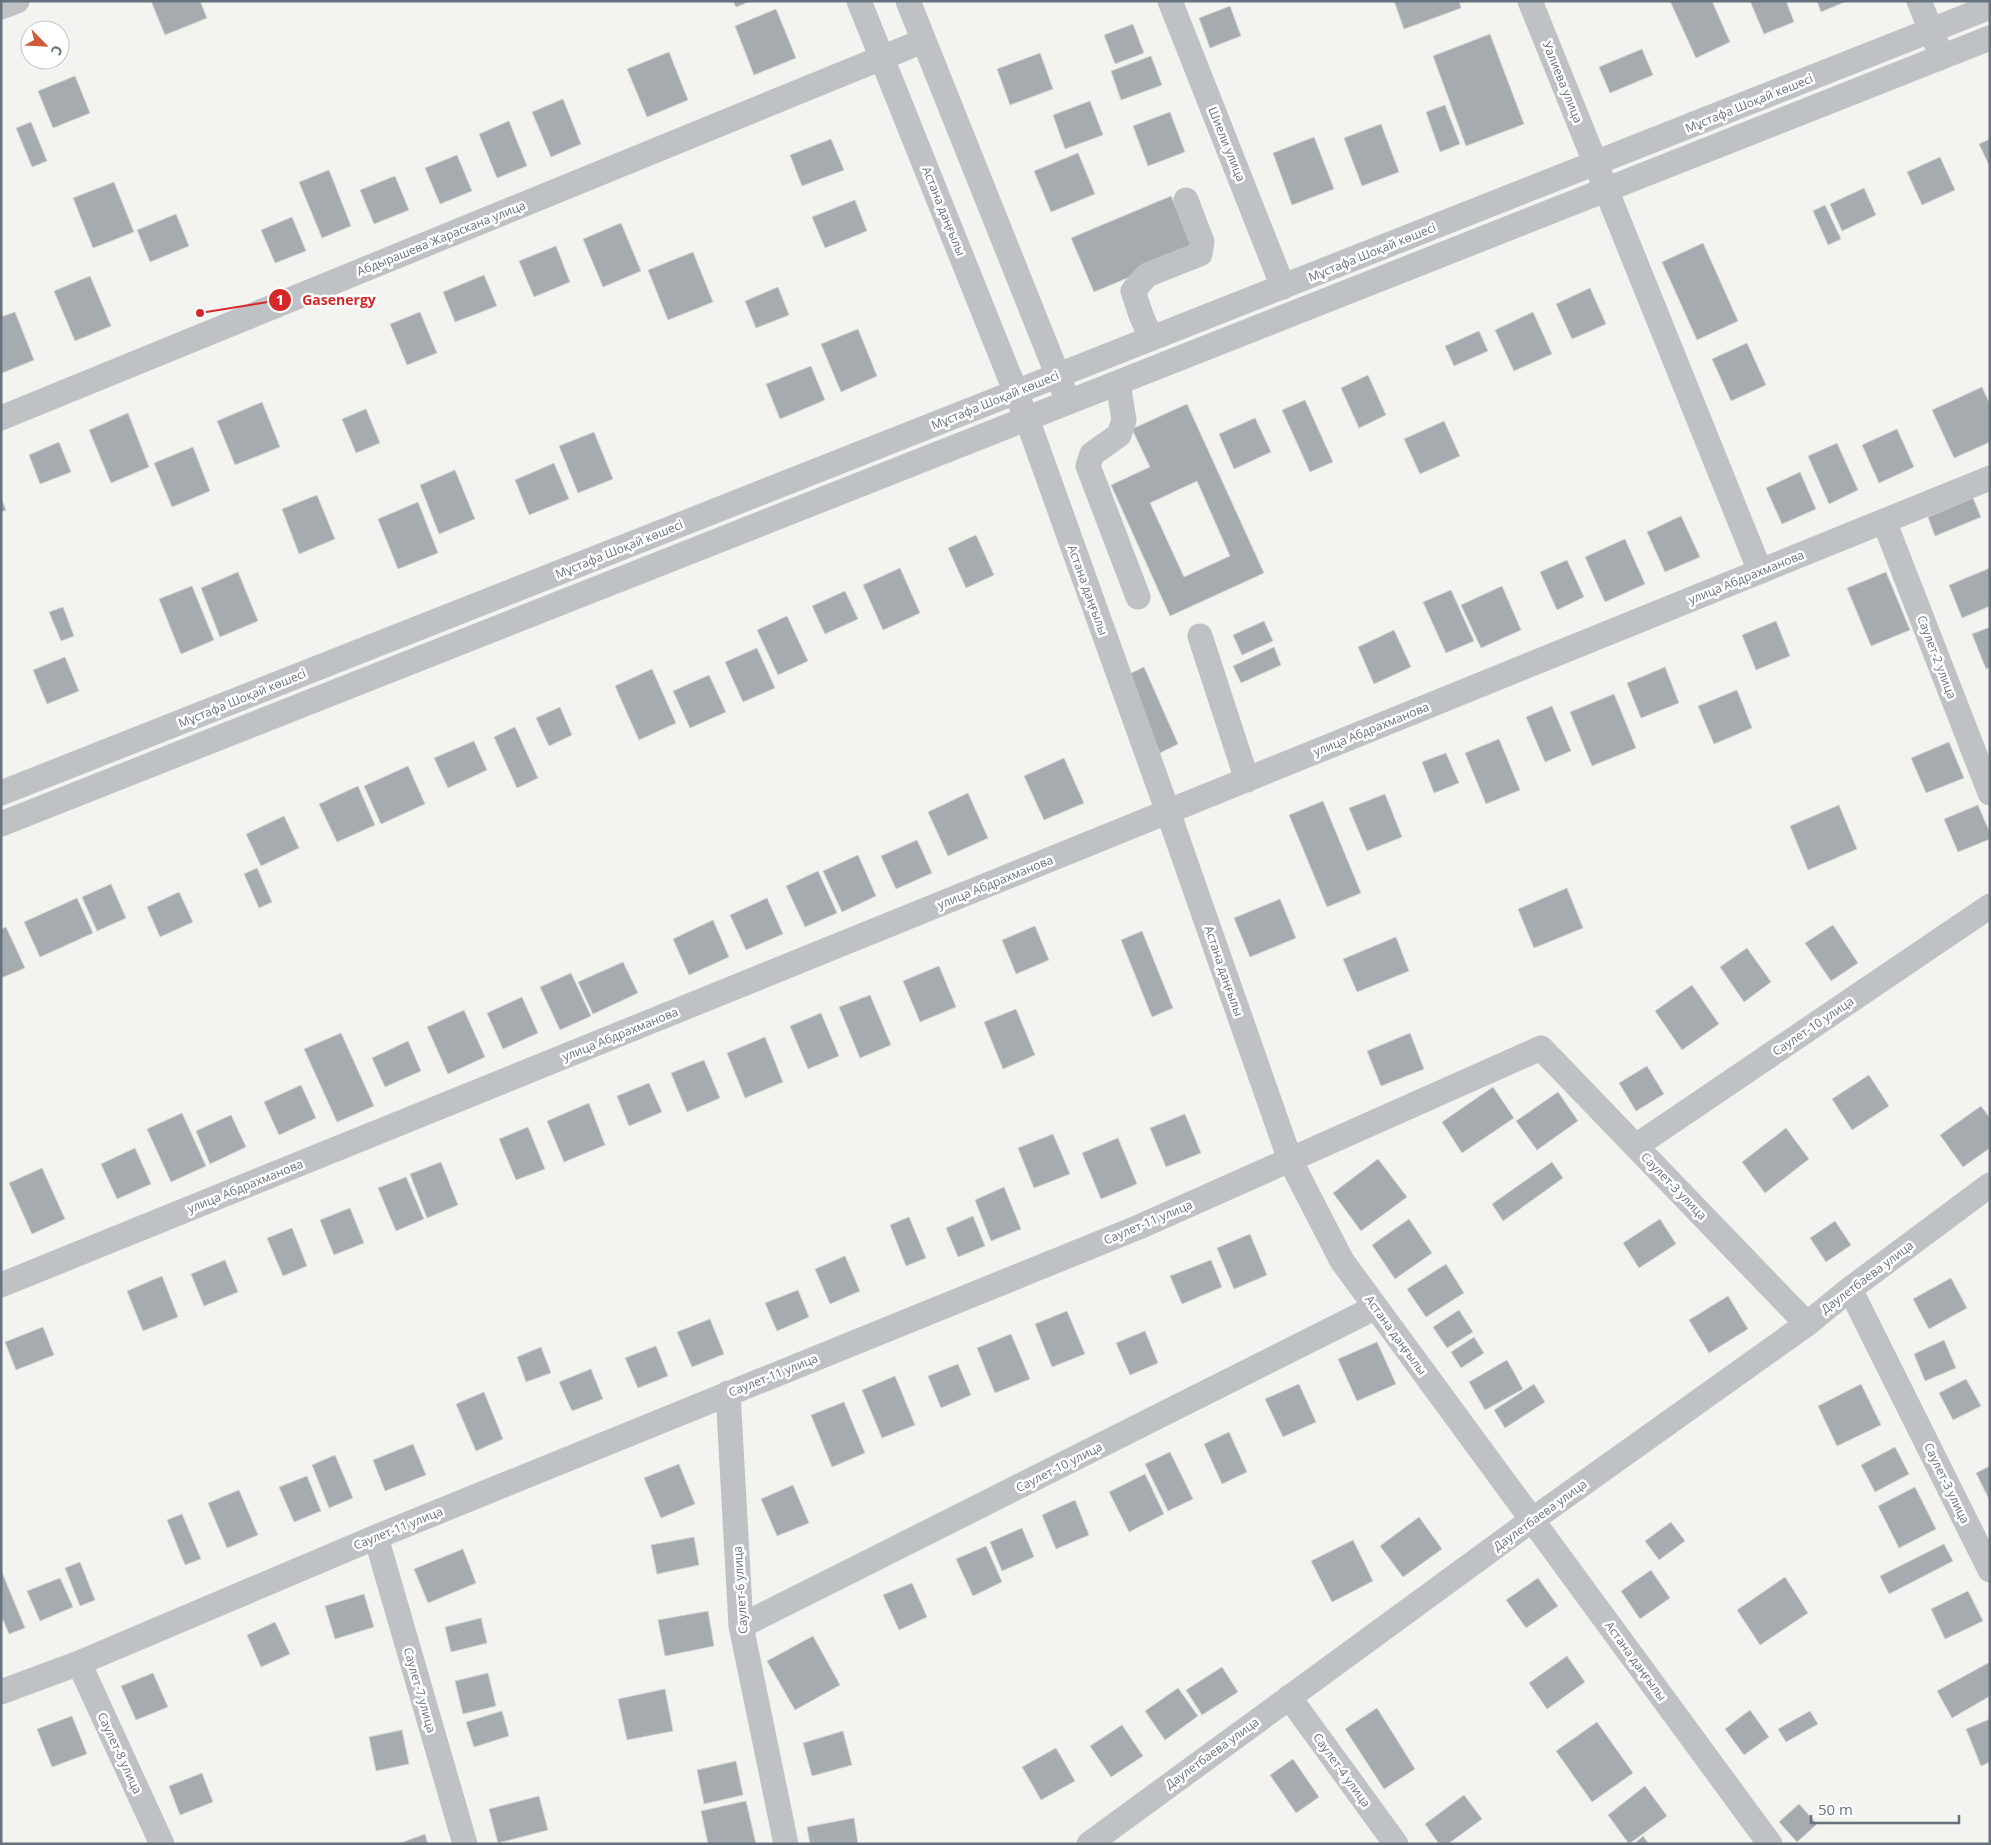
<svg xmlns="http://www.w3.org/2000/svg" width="1991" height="1845" font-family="'Open Sans',sans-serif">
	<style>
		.building { fill: #a5abaf; stroke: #d4d4d2; fill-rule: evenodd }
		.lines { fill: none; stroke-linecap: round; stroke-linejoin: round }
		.minor { stroke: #bfc2c4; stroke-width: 25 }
		.labels { text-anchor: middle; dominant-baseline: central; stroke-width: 5; stroke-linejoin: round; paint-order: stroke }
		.street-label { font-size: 12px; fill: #66727d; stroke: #fff }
		.leader { fill: none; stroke: #d62828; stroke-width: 2 }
		.callout-dot { fill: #d62828; stroke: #fff; stroke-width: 2 }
		.mark-label { font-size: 15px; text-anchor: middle; font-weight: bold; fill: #fff }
		.callout-label { font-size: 14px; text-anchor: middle; font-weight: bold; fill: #d62828; stroke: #fff; stroke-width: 5; stroke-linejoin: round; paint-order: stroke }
	</style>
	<rect width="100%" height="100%" fill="#f3f3f0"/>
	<path class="building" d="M151,1h49l7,17 -42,17z
		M733,1h18l-15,6z
		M1394,1h65l2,7 -57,21z
		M1670,1h42l18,41 -34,16z
		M1750,1h36l8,21 -30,12z
		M1817,1h30l-26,11z
		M1230,6l11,30 -31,12 -11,-30z
		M776,9l20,49 -42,17 -19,-49z
		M1133,24l11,29 -29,11 -11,-29z
		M1490,34l34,90 -58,22 -33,-90z
		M1642,49l11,26 -43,18 -11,-26z
		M669,52l19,48 -41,17 -20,-48z
		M1040,53l13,36 -43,16 -13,-36z
		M1151,56l11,29 -41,15 -10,-29z
		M75,76l15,37 -37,15 -15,-37z
		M563,99l18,45 -30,13 -19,-45z
		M1090,101l13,34 -38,14 -12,-34z
		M1445,105l15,39 -20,8 -14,-40z
		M1170,112l15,40 -37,14 -15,-40z
		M509,121l18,45 -30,12 -18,-44z
		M31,122l16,39 -15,6 -16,-39z
		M1381,124l18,48 -37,14 -18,-48z
		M1314,137l20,52 -42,16 -19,-52z
		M831,139l13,31 -42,16 -12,-31z
		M1990,139v28l-11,-23z
		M1078,153l17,41 -44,18 -17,-41z
		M457,155l15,36 -32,13 -15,-36z
		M1940,157l15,33 -33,15 -15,-33z
		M329,170l22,56 -29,12 -23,-56z
		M395,176l14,34 -35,14 -14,-34z
		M114,182l20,50 -41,16 -20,-50z
		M1864,188l12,27 -34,16 -12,-27z
		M1171,196l23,54 -100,42 -23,-54z
		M855,200l12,31 -42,17 -13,-31z
		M1825,205l16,34 -13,6 -15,-34z
		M176,214l13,32 -39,16 -13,-32z
		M292,217l14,34 -31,12 -14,-33z
		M621,223l20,48 -38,16 -20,-48z
		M1703,243l35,78 -41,19 -35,-78z
		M556,246l14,36 -36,15 -15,-36z
		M693,252l20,50 -45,18 -20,-50z
		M484,275l13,31 -42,16 -12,-30z
		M90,276l21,50 -36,15 -21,-50z
		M778,287l11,28 -33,13 -11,-27z
		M1590,288l16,36 -34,15 -16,-35z
		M15,312l19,48 -32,13 -1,-56z
		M420,312l17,41 -30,12 -17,-41z
		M1533,312l19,42 -38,17 -19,-41z
		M858,329l19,47 -36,16 -20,-48z
		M1479,331l9,20 -34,15 -9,-20z
		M1747,343l19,42 -35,16 -19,-42z
		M811,366l14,34 -45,19 -14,-35z
		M1368,375l18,40 -27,13 -18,-40z
		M1982,387l8,17v38l-36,16 -22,-48z
		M1305,400l28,62 -23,10 -28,-62z
		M262,402l18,45 -45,18 -18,-44z
		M1187,404l77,169 -94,43 -59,-131 39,-18 -18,-38zM1197,481l33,75 -46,21 -34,-74z
		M366,409l14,34 -24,10 -14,-34z
		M128,413l21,54 -38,16 -22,-53z
		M1255,418l16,34 -37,17 -15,-35z
		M1444,421l16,35 -40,18 -16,-35z
		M1897,429l17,38 -35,16 -17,-38z
		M594,432l19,47 -35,14 -19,-47z
		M59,442l12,30 -31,12 -11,-29z
		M1837,443l21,47 -29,14 -21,-48z
		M193,447l17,44 -38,16 -18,-44z
		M554,463l15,36 -40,16 -14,-35z
		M455,470l20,49 -36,15 -19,-49z
		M1800,472l16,37 -34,15 -16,-36z
		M317,495l18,44 -36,15 -17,-45z
		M1,498l5,12 -5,2z
		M1973,498l8,19 -46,19 -7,-19z
		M418,502l20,51 -40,16 -20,-50z
		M1681,516l19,41 -35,15 -18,-40z
		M976,535l18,40 -28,13 -18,-40z
		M1625,539l20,45 -40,18 -20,-45z
		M1567,560l17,37 -27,13 -17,-38z
		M900,568l20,45 -37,17 -20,-45z
		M1990,568v38l-28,12 -13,-33z
		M238,572l20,49 -38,16 -19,-49z
		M1886,572l24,58 -39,16 -24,-58z
		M192,586l22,54 -33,14 -22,-55z
		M1502,586l19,44 -40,18 -20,-43z
		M1451,590l23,51 -28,12 -23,-51z
		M845,591l13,28 -33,15 -13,-28z
		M63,607l11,29 -13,5 -12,-29z
		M787,616l21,45 -30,14 -21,-45z
		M1264,621l9,20 -31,14 -9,-20z
		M1776,621l14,35 -34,14 -14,-35z
		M1990,627v40l-4,2 -14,-35z
		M1394,630l17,37 -37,17 -16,-37z
		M1274,647l7,18 -40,18 -8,-17z
		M757,648l18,40 -32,14 -18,-40z
		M65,657l14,34 -32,13 -14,-34z
		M1144,667l34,77 -18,9 -35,-77z
		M1665,667l14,36 -38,15 -14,-35z
		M652,669l24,54 -37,17 -24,-54z
		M709,675l17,37 -36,16 -17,-37z
		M1737,690l15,38 -38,16 -16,-38z
		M1614,694l22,54 -44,18 -22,-54z
		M1552,706l19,45 -26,11 -19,-45z
		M560,707l12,28 -23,11 -13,-28z
		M515,727l23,51 -21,10 -23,-51z
		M1499,739l21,51 -34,14 -21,-51z
		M474,741l13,29 -39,18 -14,-30z
		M1949,742l15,36 -38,15 -15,-35z
		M1446,753l13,30 -25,10 -12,-31z
		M1064,758l20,45 -40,17 -20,-44z
		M408,766l17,38 -44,20 -17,-38z
		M358,786l17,39 -38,17 -18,-38z
		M968,793l20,45 -40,18 -20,-44z
		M1385,794l17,43 -35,14 -18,-43z
		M1323,801l38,92 -34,14 -38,-92z
		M1839,805l18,44 -49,21 -18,-44z
		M1978,805l12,28v6l-32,13 -14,-33z
		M284,816l15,32 -38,18 -15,-32z
		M917,840l15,33 -36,16 -15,-33z
		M858,855l18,41 -34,16 -19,-41z
		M257,868l15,34 -13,6 -15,-34z
		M818,871l19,42 -32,14 -19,-41z
		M111,884l15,34 -29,13 -15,-34z
		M1567,888l16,40 -49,20 -16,-39z
		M179,892l14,30 -33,15 -13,-30z
		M77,898l16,35 -53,24 -16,-35z
		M767,898l16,36 -37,16 -16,-35z
		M1280,899l16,39 -46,19 -16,-39z
		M713,920l16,37 -40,18 -16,-36z
		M1833,925l25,38 -27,18 -26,-38z
		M1035,926l14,34 -33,14 -14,-34z
		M6,927l19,41 -24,10v-49z
		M1142,931l31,77 -21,9 -31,-77z
		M1396,937l13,34 -52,21 -14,-33z
		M1747,948l24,34 -27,20 -24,-35z
		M623,962l15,31 -45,21 -15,-32z
		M939,966l17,41 -36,15 -17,-41z
		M571,973l20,43 -31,14 -20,-43z
		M1692,985l27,39 -37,26 -27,-39z
		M870,995l21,50 -31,13 -21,-51z
		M522,997l16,36 -35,16 -16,-36z
		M1016,1009l19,46 -32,14 -19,-47z
		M464,1010l21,47 -37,17 -21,-47z
		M821,1013l18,43 -31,13 -18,-43z
		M341,1033l33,73 -37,16 -33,-73z
		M1410,1033l14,36 -43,17 -14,-35z
		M765,1037l18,45 -38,16 -18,-45z
		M408,1041l13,30 -36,16 -13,-29z
		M704,1060l16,38 -33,14 -16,-39z
		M1647,1066l17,28 -28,17 -17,-28z
		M1869,1075l20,31 -37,24 -20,-31z
		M649,1083l13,29 -33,14 -12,-30z
		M301,1085l15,33 -37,17 -15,-33z
		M1493,1087l21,31 -52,35 -20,-31z
		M1558,1092l20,29 -41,29 -21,-29z
		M589,1103l16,42 -41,17 -17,-41z
		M1981,1106l9,12v30l-27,19 -23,-32z
		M182,1113l24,53 -35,16 -24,-53z
		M1185,1114l16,39 -35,14 -16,-39z
		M231,1115l15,32 -36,17 -14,-33z
		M528,1127l17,42 -29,11 -17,-41z
		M1786,1128l23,31 -44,34 -23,-31z
		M1053,1134l17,40 -36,14 -16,-40z
		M1118,1138l19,46 -36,15 -19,-46z
		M135,1148l16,36 -34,15 -16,-35z
		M1378,1159l29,38 -46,34 -28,-38z
		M441,1162l17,43 -31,13 -17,-44z
		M1552,1162l11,16 -60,43 -11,-17z
		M42,1168l23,51 -33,15 -23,-51z
		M406,1177l18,42 -28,12 -18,-43z
		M1004,1187l17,42 -30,12 -16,-41z
		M350,1208l14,35 -30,12 -14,-35z
		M973,1216l12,30 -27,11 -12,-29z
		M909,1217l17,41 -20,8 -16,-41z
		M1409,1219l23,34 -37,26 -23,-34z
		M1660,1219l16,25 -37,24 -16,-25z
		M1835,1221l16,24 -25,17 -16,-24z
		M292,1228l15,38 -24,10 -16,-38z
		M1250,1234l17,41 -33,14 -17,-41z
		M845,1256l15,35 -30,13 -15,-35z
		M225,1260l13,32 -34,14 -13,-32z
		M1211,1260l11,27 -40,17 -12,-28z
		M1446,1264l18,29 -38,24 -19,-28z
		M162,1276l16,41 -35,14 -16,-40z
		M1951,1278l16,30 -38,21 -16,-30z
		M798,1290l11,27 -32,14 -12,-28z
		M1728,1296l20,33 -39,24 -20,-33z
		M1459,1310l14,22 -26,16 -14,-21z
		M1067,1311l18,43 -33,13 -17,-43z
		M710,1319l14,35 -32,13 -15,-35z
		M43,1327l11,28 -38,15 -11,-28z
		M1145,1331l13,32 -28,12 -14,-32z
		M1011,1334l19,45 -35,14 -18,-45z
		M1474,1337l10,16 -23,15 -10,-16z
		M1944,1340l12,28 -31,13 -11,-27z
		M1377,1342l19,42 -39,17 -19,-42z
		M656,1346l12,30 -30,12 -13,-30z
		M541,1347l10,26 -25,9 -9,-25z
		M1507,1360l16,29 -38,21 -16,-28z
		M958,1364l13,31 -30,13 -13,-32z
		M591,1369l12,30 -31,12 -13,-29z
		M895,1376l20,49 -33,13 -20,-48z
		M1966,1379l15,27 -28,14 -14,-27z
		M1299,1384l17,38 -33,15 -18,-38z
		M1534,1384l11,18 -40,26 -11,-18z
		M1861,1384l20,41 -44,21 -19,-40z
		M484,1392l19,47 -27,12 -20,-47z
		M844,1402l21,51 -33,14 -21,-52z
		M1229,1432l18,40 -25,12 -18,-40z
		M413,1444l13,31 -41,16 -12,-31z
		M1895,1447l14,27 -34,18 -14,-27z
		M1170,1452l23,47 -25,12 -23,-47z
		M335,1455l18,43 -24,10 -17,-43z
		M679,1464l16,40 -34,14 -17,-40z
		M1990,1466v35l-14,-28z
		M1145,1474l19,40 -35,18 -20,-40z
		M307,1476l14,35 -27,11 -15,-35z
		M793,1485l16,38 -32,13 -16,-37z
		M1915,1487l21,42 -37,19 -21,-42z
		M239,1490l19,45 -31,13 -19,-45z
		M1075,1500l14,35 -33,14 -14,-34z
		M182,1514l19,45 -16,6 -18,-45z
		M1419,1517l23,32 -39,28 -23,-31z
		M1671,1522l14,19 -26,19 -14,-19z
		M1022,1528l12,29 -32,14 -12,-29z
		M694,1537l5,28 -42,9 -6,-29z
		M1353,1540l20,41 -41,21 -21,-41z
		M1944,1544l9,17 -64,33 -9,-18z
		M986,1546l16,36 -29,14 -17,-37z
		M463,1549l13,34 -48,20 -14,-34z
		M80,1562l15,38 -15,6 -15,-38z
		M1,1570l24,58 -16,6 -8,-19z
		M1651,1570l19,28 -30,21 -19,-28z
		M1785,1577l23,36 -48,32 -23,-35z
		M60,1578l13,29 -33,14 -13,-30z
		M1538,1578l20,28 -32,22 -20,-28z
		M912,1583l15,34 -28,13 -16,-35z
		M1968,1591l15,30 -38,18 -14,-30z
		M364,1594l10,33 -39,12 -10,-33z
		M708,1611l6,35 -49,10 -7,-36z
		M481,1618l6,25 -36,9 -6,-25z
		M275,1622l15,32 -29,13 -14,-32z
		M813,1636l27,49 -45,25 -28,-49z
		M1567,1656l18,26 -38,27 -18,-26z
		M1990,1662v34l-38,22 -15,-27z
		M1222,1667l16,25 -36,23 -16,-25z
		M153,1673l15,34 -32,13 -15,-34z
		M488,1673l8,33 -33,8 -8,-33z
		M1178,1688l20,28 -33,24 -20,-29z
		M665,1689l8,42 -46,9 -9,-41z
		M1377,1708l38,61 -31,20 -39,-60z
		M1750,1710l19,27 -25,18 -19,-26z
		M502,1711l7,25 -35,11 -8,-25z
		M1810,1711l8,13 -32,18 -8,-13z
		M72,1716l15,38 -35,13 -15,-38z
		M1990,1719v43l-9,4 -15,-37z
		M1597,1722l36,51 -41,29 -36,-51z
		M1122,1725l21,31 -32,21 -21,-31z
		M402,1730l7,34 -33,7 -7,-34z
		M843,1731l9,34 -40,11 -9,-33z
		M1056,1748l19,33 -34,19 -19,-33z
		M1293,1759l26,38 -23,16 -26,-38z
		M736,1761l7,34 -39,9 -7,-34z
		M202,1773l11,29 -33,13 -11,-29z
		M1645,1786l22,30 -38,28 -21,-29z
		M1464,1795l18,24 -34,25h-9l-14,-20z
		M539,1796l9,34 -50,13 -9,-34z
		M746,1801l10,43h-48l-7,-33z
		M1799,1804l18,20 -20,18 -18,-20z
		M854,1818l4,26h-48l-3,-17z
		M425,1834l3,10h-30z
		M1643,1836l6,8h-15z"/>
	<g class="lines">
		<path class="minor" d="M859,1l172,429 137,382 122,348 52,101 428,583
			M908,1l156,390
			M1170,1l113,286
			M1530,1l230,570
			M1919,1l18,44
			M1,7l16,-6
			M1151,338l-10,-23 -8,-24 14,-16 53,-21 2,-12 -16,-42
			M1118,383l6,37 -5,15 -27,19 -4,12 50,131
			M1,418l922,-377
			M1884,521l106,272
			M1200,636l47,144
			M1,793l1989,-786
			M1,824l1989,-786
			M1636,1146l354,-240
			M1,1285l1989,-807
			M1850,1289l140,281
			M728,1393l13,233 45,218
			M376,1537l89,307
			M741,1626l635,-319
			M79,1663l83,181
			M1,1692l78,-29 297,-126 763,-310 402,-179 266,276
			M1289,1697l107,147
			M1089,1844l443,-324 275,-196 43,-35 140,-104"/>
	</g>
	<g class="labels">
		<g class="street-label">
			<text transform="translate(1563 82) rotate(68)">Уалиева улица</text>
			<text transform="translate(1749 103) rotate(-22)">Мұстафа Шоқай көшесі</text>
			<text transform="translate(1227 144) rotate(68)">Шиели улица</text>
			<text transform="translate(944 211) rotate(68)">Астана даңғылы</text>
			<text transform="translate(441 238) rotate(-22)">Абдырашева Жараскана улица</text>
			<text transform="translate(1372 252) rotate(-22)">Мұстафа Шоқай көшесі</text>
			<text transform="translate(995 400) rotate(-22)">Мұстафа Шоқай көшесі</text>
			<text transform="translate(619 549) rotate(-22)">Мұстафа Шоқай көшесі</text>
			<text transform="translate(1746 577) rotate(-22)">улица Абдрахманова</text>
			<text transform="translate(1088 590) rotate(70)">Астана даңғылы</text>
			<text transform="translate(1937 657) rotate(69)">Саулет-2 улица</text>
			<text transform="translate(242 698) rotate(-22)">Мұстафа Шоқай көшесі</text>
			<text transform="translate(1371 729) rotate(-22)">улица Абдрахманова</text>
			<text transform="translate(995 882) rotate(-22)">улица Абдрахманова</text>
			<text transform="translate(1224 971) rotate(71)">Астана даңғылы</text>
			<text transform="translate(1813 1026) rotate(-34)">Саулет-10 улица</text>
			<text transform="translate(620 1034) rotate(-22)">улица Абдрахманова</text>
			<text transform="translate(245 1186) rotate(-22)">улица Абдрахманова</text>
			<text transform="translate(1674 1186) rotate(46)">Саулет-3 улица</text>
			<text transform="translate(1148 1222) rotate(-23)">Саулет-11 улица</text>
			<text transform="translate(1867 1277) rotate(-37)">Даулетбаева улица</text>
			<text transform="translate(1396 1335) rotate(54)">Астана даңғылы</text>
			<text transform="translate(773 1375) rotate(-22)">Саулет-11 улица</text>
			<text transform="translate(1059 1467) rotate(-27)">Саулет-10 улица</text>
			<text transform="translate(1947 1483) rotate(64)">Саулет-3 улица</text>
			<text transform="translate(1540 1515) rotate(-36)">Даулетбаева улица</text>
			<text transform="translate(398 1528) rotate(-22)">Саулет-11 улица</text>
			<text transform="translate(740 1590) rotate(-94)">Саулет-6 улица</text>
			<text transform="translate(1636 1661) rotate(54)">Астана даңғылы</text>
			<text transform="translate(420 1690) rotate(74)">Саулет-7 улица</text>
			<text transform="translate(120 1753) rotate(65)">Саулет-8 улица</text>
			<text transform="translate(1212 1753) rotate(-36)">Даулетбаева улица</text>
			<text transform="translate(1342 1770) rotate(54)">Саулет-4 улица</text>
		</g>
	</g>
	<path class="leader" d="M200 313L280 300"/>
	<g class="callout-dot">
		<circle cx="200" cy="313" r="5"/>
		<circle cx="280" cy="300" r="12"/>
	</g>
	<g class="mark-label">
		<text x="280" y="305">1</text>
	</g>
	<g class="callout-label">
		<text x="339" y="305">Gasenergy</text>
	</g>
	<rect width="1991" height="1845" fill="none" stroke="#66727d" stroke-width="5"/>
	<g transform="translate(45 45) rotate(114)"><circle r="24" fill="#ffffff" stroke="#c2c7cb"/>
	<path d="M0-4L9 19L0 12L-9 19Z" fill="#cd5b36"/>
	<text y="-8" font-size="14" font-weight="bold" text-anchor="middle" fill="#66727d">С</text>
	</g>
	<path d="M1811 1815v8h148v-8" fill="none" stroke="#66727d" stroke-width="2.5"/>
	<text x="1818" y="1815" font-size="15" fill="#66727d" stroke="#ffffff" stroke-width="4" paint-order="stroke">50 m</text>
</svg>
